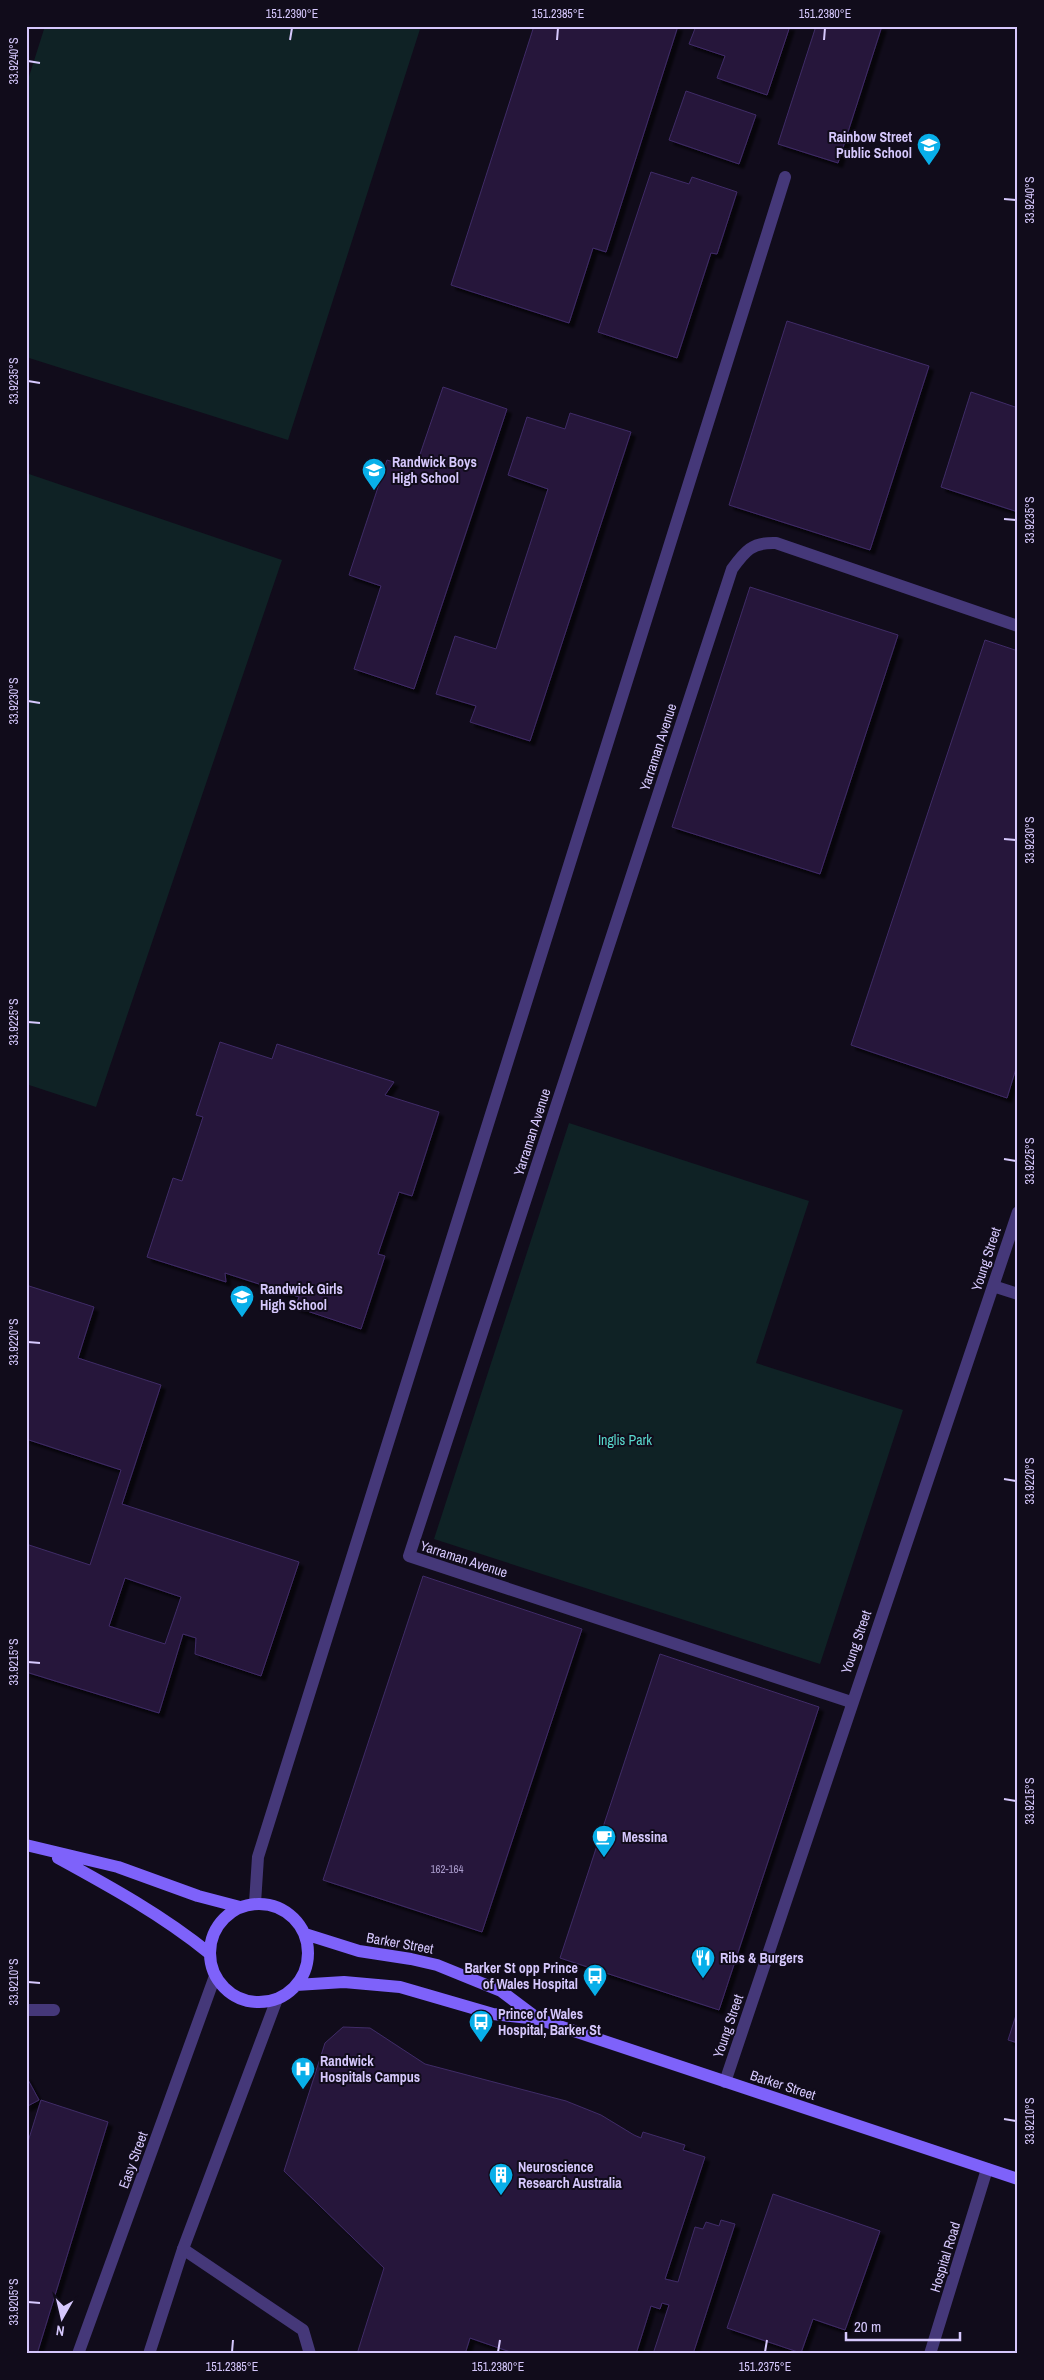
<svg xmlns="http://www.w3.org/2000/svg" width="1044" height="2380" font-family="'Archivo Narrow',sans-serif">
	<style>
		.green { fill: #0f2225 }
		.building { fill: #25183b; stroke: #402b67; fill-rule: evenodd; filter: url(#shadow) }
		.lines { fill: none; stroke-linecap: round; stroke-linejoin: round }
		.service { stroke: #453879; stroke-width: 12 }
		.minor { stroke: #453879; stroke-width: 12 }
		.secondary { stroke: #7e62fa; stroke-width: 12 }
		.ticks { fill: none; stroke: #d6c8fd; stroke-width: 2 }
		.labels { text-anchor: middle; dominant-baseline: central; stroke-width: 4; stroke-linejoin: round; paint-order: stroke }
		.number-label { font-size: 11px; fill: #aa9ccc }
		.poi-label { font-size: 14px; font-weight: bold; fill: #d6c8fd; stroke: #110c1b; text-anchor: start }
		.street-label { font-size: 14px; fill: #d6c8fd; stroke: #110c1b }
		.park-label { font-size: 14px; fill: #58d9cd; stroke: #110c1b }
		.neatline { fill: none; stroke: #d6c8fd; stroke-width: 2 }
		.ticks-label { font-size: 12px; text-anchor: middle; fill: #d6c8fd }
	</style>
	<defs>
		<filter id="shadow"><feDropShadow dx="4.5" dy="4.5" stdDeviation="1" flood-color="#0009"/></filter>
	</defs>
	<rect width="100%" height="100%" fill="#110c1b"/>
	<path class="green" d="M45,26h376l-133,414 -262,-83v-271z
		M26,473l256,87 -186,547 -70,-23z
		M569,1123l240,78 -53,162 147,47 -83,254 -386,-125z"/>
	<path class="building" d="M534,26h144l-72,226 -13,-4 -24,75 -118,-38z
		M696,26h94l-23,69 -50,-17 8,-22 -36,-12z
		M816,26h66l-44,137 -60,-19z
		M686,91l70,24 -17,49 -70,-24z
		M651,172l38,12 3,-7 45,15 -20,62 -6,-1 -34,105 -79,-26z
		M787,321l142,45 -59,184 -141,-45z
		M443,387l64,22 -93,280 -60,-20 27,-83 -32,-11 38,-115 28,9z
		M971,392l47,16v104l-77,-25z
		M570,413l61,19 -101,309 -60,-19 6,-16 -40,-12 19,-58 41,13 52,-160 -40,-14 19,-58 38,12z
		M750,587l148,48 -78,239 -148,-47z
		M985,640l33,11v411l-11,36 -156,-53z
		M220,1042l52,17 5,-15 117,38 -9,13 54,17 -27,84 -13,-4 -21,62 7,2 -24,73 -66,-22 4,-10 -74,-24 1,9 -79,-25 26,-79 9,3 21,-64 -7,-2z
		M26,1285l68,22 -16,51 83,27 -39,119 177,58 -38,114 -66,-22 1,-16 -13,-4 -24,79 -133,-41v-128l64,21 31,-95 -95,-31zM125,1578l56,19 -16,47 -56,-18z
		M423,1576l159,53 -100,303 -159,-52z
		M660,1654l159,53 -100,303 -159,-52z
		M1018,2009v34l-10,-3z
		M343,2027l27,1 55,36 141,37 35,14 33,20 7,3 2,-6 42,13 -2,5 22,7 -40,122 13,3 17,-55 8,2 3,-7 13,4 2,-6 14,4 -42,130h-40l16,-49 -7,-2 -2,6 -9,-3 -15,48h-120l-46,-16 -5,16h-108l27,-86 -100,-97 41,-128z
		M26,2076l13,24 -13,7z
		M41,2100l67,22 -71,232h-11v-206z
		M773,2194l107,37 -35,99 -32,-11 -12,34 -74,-25z"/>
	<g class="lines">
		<path class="service" d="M255,1903l3,-46 527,-1680
			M26,2010h28
			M183,2249l120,81 7,24"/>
		<path class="minor" d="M993,1286l25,8
			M851,1702l-442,-146 323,-987c13,-18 20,-27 44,-26l242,83
			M725,2082l293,-870
			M78,2354l137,-378
			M149,2354l34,-105 94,-250
			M930,2354l57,-185"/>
		<path class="secondary" d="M26,1845l92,22 80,29 42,11
			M58,1858c53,29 104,57 151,95
			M210 1953a49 49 0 1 1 98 0a49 49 0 1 1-98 0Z
			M305,1934l54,17 52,8 26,6 64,26 36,27
			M296,1985l48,-3 56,5 93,27 45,5 480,160"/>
	</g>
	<path class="ticks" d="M290,40l2,-12M557,40l1,-12M824,40l1,-12M28,61l12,2M1004,199l12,1M28,381l12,2M1004,519l12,1M28,701l12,2M1004,839l12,1M28,1022l12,1M1004,1159l12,2M28,1342l12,1M1004,1479l12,2M28,1662l12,1M1004,1799l12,2M28,1982l12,1M1004,2119l12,2M28,2302l12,1M232,2352l1,-12M498,2352l2,-12M765,2352l2,-12"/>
	<defs>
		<symbol id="school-pin" viewBox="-11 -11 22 30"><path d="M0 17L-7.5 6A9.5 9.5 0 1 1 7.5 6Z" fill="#08afe9" stroke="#110c1b"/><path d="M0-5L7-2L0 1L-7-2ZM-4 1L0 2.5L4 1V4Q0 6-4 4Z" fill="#fff"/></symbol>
		<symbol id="cafe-pin" viewBox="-11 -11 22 30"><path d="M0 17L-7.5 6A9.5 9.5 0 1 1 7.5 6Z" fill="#08afe9" stroke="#110c1b"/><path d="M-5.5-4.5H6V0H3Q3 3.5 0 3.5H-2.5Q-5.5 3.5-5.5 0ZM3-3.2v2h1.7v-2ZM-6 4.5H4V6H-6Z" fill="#fff"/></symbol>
		<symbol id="restaurant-pin" viewBox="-11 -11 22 30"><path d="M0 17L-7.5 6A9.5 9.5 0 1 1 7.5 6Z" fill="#08afe9" stroke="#110c1b"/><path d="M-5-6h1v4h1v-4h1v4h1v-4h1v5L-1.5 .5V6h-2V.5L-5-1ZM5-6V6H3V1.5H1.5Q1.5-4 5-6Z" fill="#fff"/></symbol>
		<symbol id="bus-pin" viewBox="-11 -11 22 30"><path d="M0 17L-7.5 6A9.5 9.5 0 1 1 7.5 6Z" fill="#08afe9" stroke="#110c1b"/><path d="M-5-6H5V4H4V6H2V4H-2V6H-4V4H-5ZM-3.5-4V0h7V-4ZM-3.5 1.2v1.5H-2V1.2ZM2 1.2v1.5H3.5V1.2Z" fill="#fff"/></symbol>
		<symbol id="hospital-pin" viewBox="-11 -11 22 30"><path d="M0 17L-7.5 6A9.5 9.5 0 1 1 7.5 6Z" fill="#08afe9" stroke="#110c1b"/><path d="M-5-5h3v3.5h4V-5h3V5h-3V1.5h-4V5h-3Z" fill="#fff"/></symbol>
		<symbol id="building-pin" viewBox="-11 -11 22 30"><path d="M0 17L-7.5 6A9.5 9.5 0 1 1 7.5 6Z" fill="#08afe9" stroke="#110c1b"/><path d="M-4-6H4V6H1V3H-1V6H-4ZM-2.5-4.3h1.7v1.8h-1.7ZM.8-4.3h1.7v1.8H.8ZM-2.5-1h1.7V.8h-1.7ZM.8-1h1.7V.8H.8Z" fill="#fff"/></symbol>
	</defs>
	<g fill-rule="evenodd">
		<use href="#school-pin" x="915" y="131" width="28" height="38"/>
		<use href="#school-pin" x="360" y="456" width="28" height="38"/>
		<use href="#school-pin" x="228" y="1283" width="28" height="38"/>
		<use href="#cafe-pin" x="590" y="1823" width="28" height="38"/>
		<use href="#restaurant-pin" x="689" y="1944" width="28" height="38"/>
		<use href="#bus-pin" x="581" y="1962" width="28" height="38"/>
		<use href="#bus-pin" x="467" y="2008" width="28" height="38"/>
		<use href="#hospital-pin" x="289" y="2055" width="28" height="38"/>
		<use href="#building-pin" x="487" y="2161" width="28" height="38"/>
	</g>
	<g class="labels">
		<g class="number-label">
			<text x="447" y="1869">162-164</text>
		</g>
		<g class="poi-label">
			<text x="912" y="137" text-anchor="end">Rainbow Street<tspan x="912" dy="16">Public School</tspan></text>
			<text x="392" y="462">Randwick Boys<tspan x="392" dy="16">High School</tspan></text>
			<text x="260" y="1289">Randwick Girls<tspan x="260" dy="16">High School</tspan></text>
			<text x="622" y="1837">Messina</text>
			<text x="720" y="1958">Ribs &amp; Burgers</text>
			<text x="578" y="1968" text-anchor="end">Barker St opp Prince<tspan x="578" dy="16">of Wales Hospital</tspan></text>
			<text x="498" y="2014">Prince of Wales<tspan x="498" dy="16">Hospital, Barker St</tspan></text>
			<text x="320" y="2061">Randwick<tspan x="320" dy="16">Hospitals Campus</tspan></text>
			<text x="518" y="2167">Neuroscience<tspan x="518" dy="16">Research Australia</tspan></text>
		</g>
		<g class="street-label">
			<text transform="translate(658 747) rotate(-72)">Yarraman Avenue</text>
			<text transform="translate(532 1132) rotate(-72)">Yarraman Avenue</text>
			<text transform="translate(986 1259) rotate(-72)">Young Street</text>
			<text transform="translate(464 1559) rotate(18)">Yarraman Avenue</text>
			<text transform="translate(856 1642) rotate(-71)">Young Street</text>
			<text transform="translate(400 1943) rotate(10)">Barker Street</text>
			<text transform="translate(728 2026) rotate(-71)">Young Street</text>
			<text transform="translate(783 2085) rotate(18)">Barker Street</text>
			<text transform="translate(133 2160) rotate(-70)">Easy Street</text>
			<text transform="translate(945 2257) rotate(-73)">Hospital Road</text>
		</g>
		<g class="park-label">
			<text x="625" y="1440">Inglis Park</text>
		</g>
	</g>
	<rect width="1044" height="2380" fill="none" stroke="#110c1b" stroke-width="55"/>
	<g transform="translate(62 2318) rotate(188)" stroke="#110c1b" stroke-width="4" paint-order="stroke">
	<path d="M0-4L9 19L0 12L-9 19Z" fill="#d6c8fd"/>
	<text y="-8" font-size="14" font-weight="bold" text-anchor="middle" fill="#d6c8fd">N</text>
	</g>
	<path d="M846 2332v8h114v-8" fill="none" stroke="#d6c8fd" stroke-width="2.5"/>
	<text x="854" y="2332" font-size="15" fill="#d6c8fd" stroke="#110c1b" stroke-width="4" paint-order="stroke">20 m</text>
	<rect x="28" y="28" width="988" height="2324" class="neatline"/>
	<g class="ticks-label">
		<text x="292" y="18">151.2390°E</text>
		<text x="558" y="18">151.2385°E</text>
		<text x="825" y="18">151.2380°E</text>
		<text transform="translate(14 61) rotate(-90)" y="4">33.9240°S</text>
		<text transform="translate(1030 200) rotate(-90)" y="4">33.9240°S</text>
		<text transform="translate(14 381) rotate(-90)" y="4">33.9235°S</text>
		<text transform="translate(1030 520) rotate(-90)" y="4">33.9235°S</text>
		<text transform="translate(14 701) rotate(-90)" y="4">33.9230°S</text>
		<text transform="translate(1030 840) rotate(-90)" y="4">33.9230°S</text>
		<text transform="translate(14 1022) rotate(-90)" y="4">33.9225°S</text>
		<text transform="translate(1030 1161) rotate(-90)" y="4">33.9225°S</text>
		<text transform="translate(14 1342) rotate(-90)" y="4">33.9220°S</text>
		<text transform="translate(1030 1481) rotate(-90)" y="4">33.9220°S</text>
		<text transform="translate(14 1662) rotate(-90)" y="4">33.9215°S</text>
		<text transform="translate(1030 1801) rotate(-90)" y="4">33.9215°S</text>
		<text transform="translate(14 1982) rotate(-90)" y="4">33.9210°S</text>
		<text transform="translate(1030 2121) rotate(-90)" y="4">33.9210°S</text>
		<text transform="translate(14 2302) rotate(-90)" y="4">33.9205°S</text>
		<text x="232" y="2371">151.2385°E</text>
		<text x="498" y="2371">151.2380°E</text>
		<text x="765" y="2371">151.2375°E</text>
	</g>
</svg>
